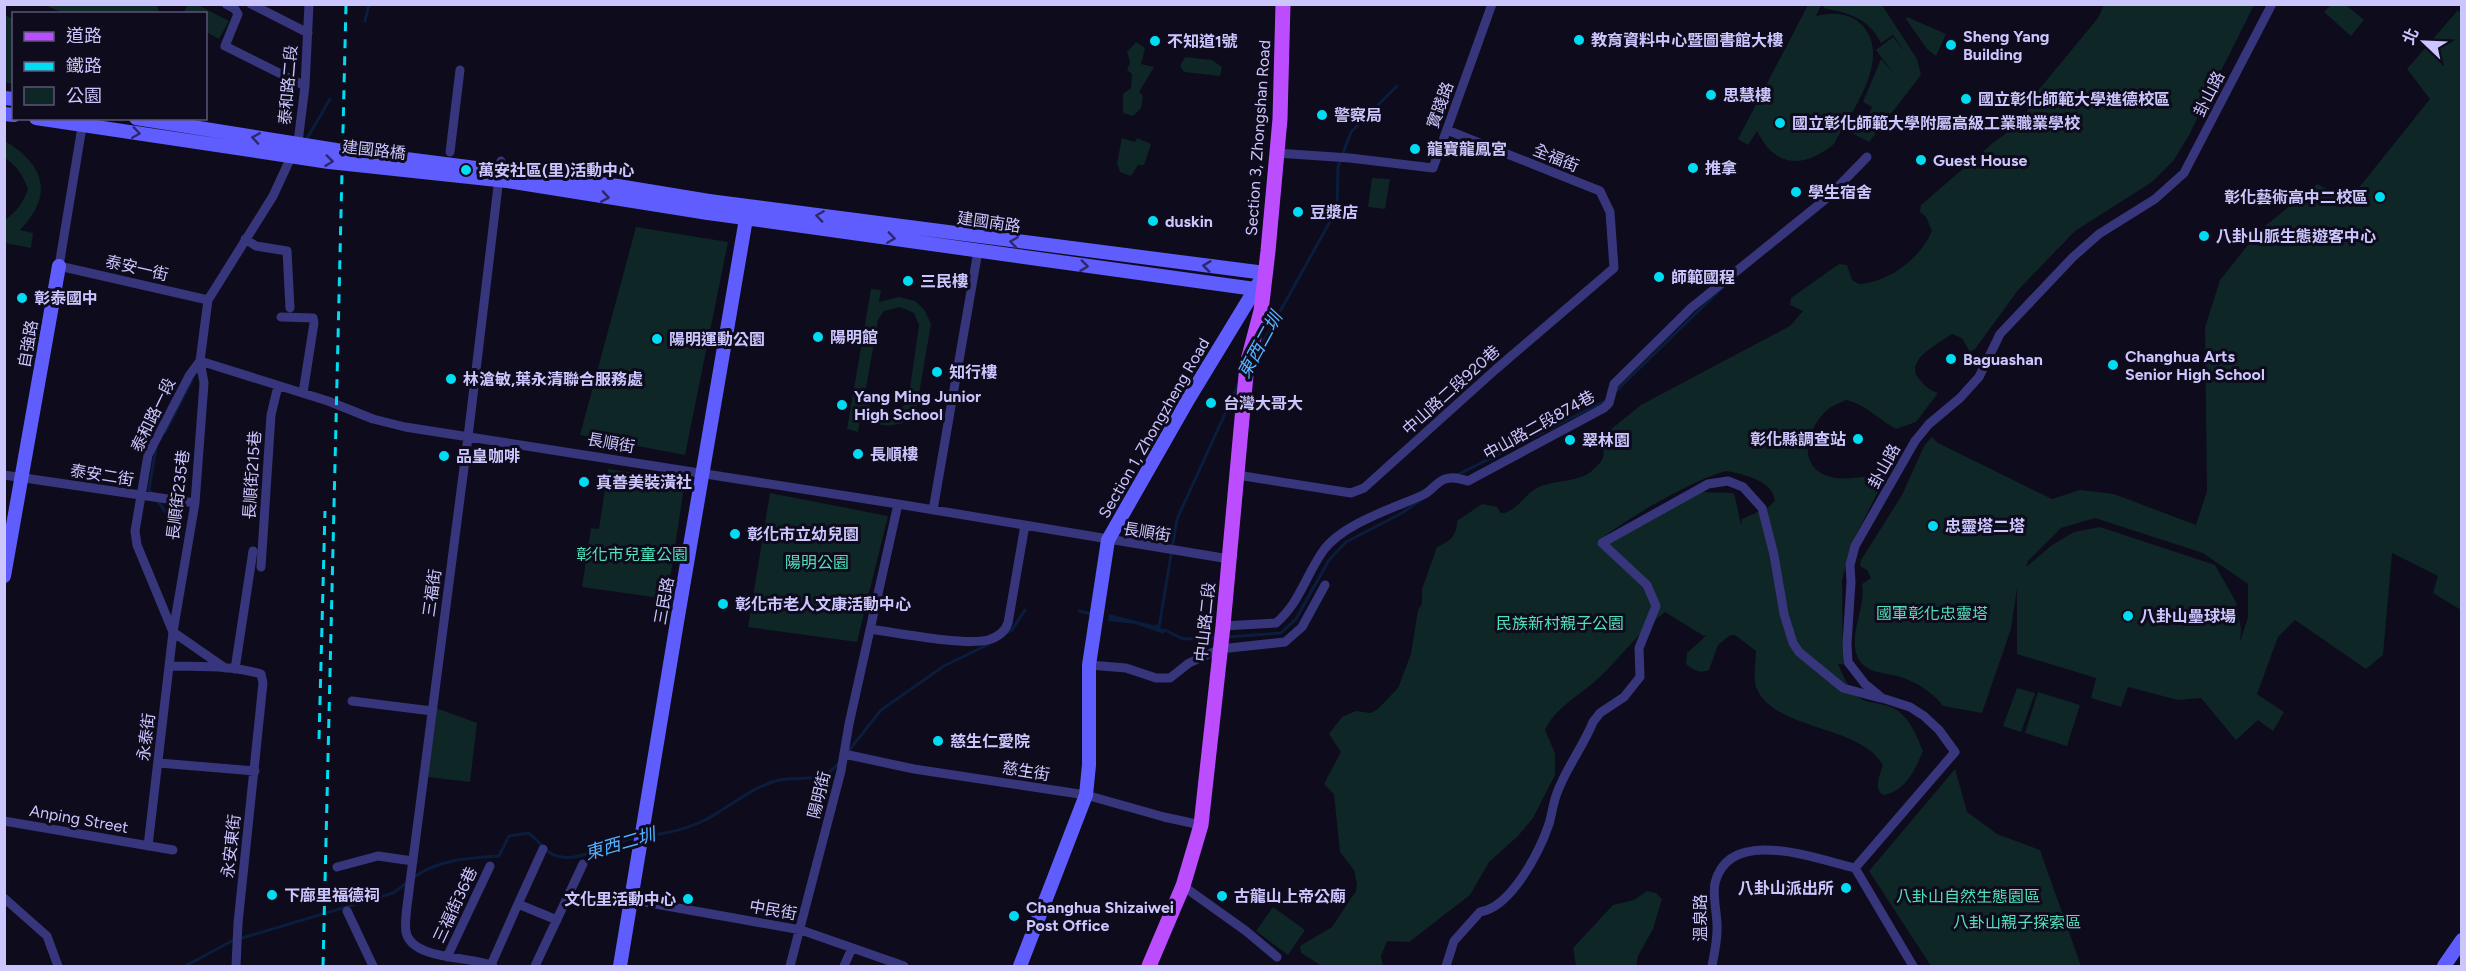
<svg xmlns="http://www.w3.org/2000/svg" width="2466" height="971" font-family="Figtree,'Noto Sans TC',sans-serif">
	<style>
		.green { fill: #0e2625; fill-rule: evenodd }
		.water { fill: #0a1d3d }
		.lines { fill: none; stroke-linecap: round; stroke-linejoin: round }
		.stream { stroke: #0a1d3d; stroke-width: 3 }
		.street { stroke: #37357c; stroke-width: 9 }
		.secondary { stroke: #605dff; stroke-width: 14 }
		.primary { stroke: #bb4dff; stroke-width: 15 }
		.rail { stroke: #00dcf1; stroke-width: 3; stroke-dasharray: 9 8; stroke-linecap: butt }
		.secondary-bridge { stroke: #605dff; stroke-width: 14 }
		.oneway { stroke: #2b286b }
		.poi-dot { fill: #00dcf1; stroke: #0e0b1c; stroke-width: 2 }
		.labels { text-anchor: middle; dominant-baseline: central; stroke-width: 6; stroke-linejoin: round; paint-order: stroke }
		.poi-label { font-size: 16px; font-weight: bold; fill: #ccc6ff; stroke: #0e0b1c; text-anchor: start }
		.street-label { font-size: 16px; fill: #ccc6ff; stroke: #0e0b1c }
		.park-label { font-size: 16px; fill: #52e0bb; stroke: #0e0b1c }
		.water-label { font-size: 18px; font-style: italic; fill: #54b2ff; stroke: #0e0b1c }
	</style>
	<rect width="100%" height="100%" fill="#0e0b1c"/>
	<path class="green" d="M45,5h112l2,8h-96z
		M188,5h10l31,16 -10,18 -13,-7v-18l-23,-1z
		M1808,5h13l-5,11c17,-4 34,-4 47,10 29,34 -12,86 -29,118 -31,25 -59,24 -77,-13l-9,14 -10,-6z
		M1825,5h57l35,54 4,16 -52,67 -21,-11 6,-10 10,3 8,-17 -9,-5 18,-43 13,15 -18,-24 17,-13 12,15 -12,-17 -12,8c-12,-25 -33,-30 -57,-35z
		M2104,5h150l-65,130 -15,25 -22,22 -77,49 -56,58 -44,60 -5,3 -8,-14 -10,-4c-13,9 -49,27 -33,45 6,7 10,11 19,14l-22,29 -20,7c-19,-10 -28,-24 -50,-29 -6,3 -15,6 -20,11 -20,19 -30,57 5,66 13,4 42,-2 56,-3l-36,71 -9,35 1,84h-5c5,12 14,33 28,37 11,3 23,3 32,10 13,9 19,26 25,40 -8,19 -18,41 -40,44 -10,-7 -3,-20 0,-30 -23,-41 -110,-34 -127,-78 -3,-9 0,-26 0,-36l-21,-16h-5l-12,10 -9,25c-9,4 -16,0 -23,-6l1,-11 20,-18 -3,1 -39,-24c-26,20 -40,40 -63,63 -18,18 -46,31 -57,55l10,23v22l-22,43 -15,18 -29,26 -19,33 -61,47 -22,-1 -6,15 2,10h-61l-21,-13 -1,-7 32,-19 24,-36 1,-7 -3,-14 -14,-18 -6,-58 -10,-10 17,-32 -12,-18 13,-17 14,-6 15,2 7,-4 20,-21 13,-34 7,-44 4,-6v-15l15,-42c12,-5 20,-11 20,-26l25,-17 15,3 4,6c14,0 22,-16 34,-24 19,-11 45,-4 61,-22 10,-10 9,-15 4,-29l41,-33 149,-79 13,-15 -13,-6 1,-7 48,-34 8,1 5,15 7,4c30,-2 61,-25 73,-53l-6,-14 -6,-5 1,-7 73,-63 24,-17 12,-18 6,-14 62,-75zM1726,471c16,3 47,9 49,30l-8,7 -25,11 -1,6 -7,-32 -35,-1 -100,48c31,-23 91,-59 127,-69z
		M2331,5h15l18,15 -13,16 -27,-24z
		M2458,10l4,6 -1,594 -28,-17 5,-17 -46,-23 -9,102 -17,14 -71,-49 -17,17 -21,57 27,18 -11,19 -15,-11 -22,20 -35,-42 -23,2 -50,-13 -7,20 -30,-9 5,-20 -79,-24v-66l-6,41 -29,84 -39,-7c-8,-11 -23,-22 -37,-27 -18,-8 -42,-2 -50,-26 -6,-22 10,-46 6,-69l9,-6 -4,-8 -7,-4 1,-6 41,-65 22,-49 8,-9 6,6 114,56 28,-9 34,4 82,31 11,-34 -2,-163 15,-48 40,-50 57,-46 32,16 81,-101 -23,-30zM2095,518l108,35 45,31v33l-8,25 1,-13 -5,-27 -21,-37 -115,-38 -26,5 -22,13 -26,22 2,-6 33,-33z
		M4,15l9,4v65l-8,-2z
		M1907,17l39,17 -10,22 -9,-7 -21,-30z
		M1136,42l9,6 -4,16 13,3 -15,25 4,4 -2,12 -8,8 -10,-3v-19l8,-6 1,-14 -5,-4 3,-8 -3,-10z
		M1185,57l27,3 10,7 -2,9 -36,-4 -4,-6z
		M1122,138l13,4 2,-4 14,6 -7,21h-6l-7,11 -11,-4 -3,-9z
		M5,141c40,24 49,54 15,89l13,3 -2,15 -26,-5v-23c12,-9 18,-17 23,-31 -5,-14 -11,-23 -23,-31z
		M1372,178l18,1 -5,30 -17,-2z
		M636,227l92,15 -43,213 -105,-20z
		M871,289l10,1 -2,12 20,-5 16,4 9,8 7,15 -16,93c-19,11 -37,12 -54,-2l-3,17 -11,-3zM900,307l14,6 5,12 -11,77 -11,9 -15,3 -10,-5 -7,-15 13,-74 6,-9z
		M608,469l77,12 -18,118 -85,-12 9,-59 8,1z
		M770,493l118,23 -31,126 -109,-15z
		M2017,688l18,5 -14,39 -18,-6z
		M2038,692l42,13 -13,41 -42,-13z
		M436,708l41,15 -7,59 -42,-5z
		M1955,769l12,43 30,22 43,16 41,116h-150l-62,-95z
		M1647,891l9,2 6,6 -9,30 -15,27 -2,10h-60l-3,-18 40,-43 21,-5z
		M1273,907l32,23 -17,25 -32,-24z"/>
	<path class="water" d="M1109,614l47,12 9,4 -1,4 -29,-10 -27,-3z"/>
	<g class="lines">
		<path class="stream" d="M365,21l4,-17
			M305,142l25,-43
			M1258,351l79,-142 1,-42 13,-35 46,-46
			M1616,391l107,-104
			M165,432l27,-52
			M1457,475l150,-75
			M152,494l-3,-4 7,-42
			M156,499l17,23
			M1079,611l13,3
			M1156,626l3,1 18,-108 62,-136
			M1165,630l18,9 34,-1
			M1005,634l7,-4 13,-20
			M1227,637l54,-4 15,-14 33,-59 17,-18 56,-29 20,-14
			M847,753l34,-43 63,-44 45,-22
			M645,836c21,-2 43,-7 62,-17 22,-12 48,-34 73,-39 21,-4 42,4 59,-17
			M413,878c26,-19 56,-20 86,-22l10,-20 19,-3c8,5 13,13 21,19 22,17 63,-11 89,-15
			M185,966l47,-25 161,-48 15,-11"/>
		<path class="street" d="M226,4l9,5 3,5 -13,32 80,40
			M251,4l57,29
			M83,121l-24,145 149,34
			M450,152l10,-82
			M1276,153l74,5 83,10 59,-164
			M245,239l11,7 31,5 3,57
			M281,317l32,1 1,5 -11,70
			M200,361l128,40 45,18 32,8 493,77 331,55
			M4,475l191,28
			M1237,475l114,18 13,-5 131,-118 119,-102 -4,-56 -10,-21 -153,-61
			M933,510l45,-259
			M261,567l10,-152 7,-29
			M1223,626l53,-3c23,-19 30,-48 47,-72 19,-27 71,-43 100,-56 9,-4 13,-13 22,-16 8,-3 16,0 23,2l136,-73 5,-5 5,-19 77,-76 136,-110 40,-41
			M870,629c28,4 94,17 118,11 10,-3 17,-8 20,-17l17,-98
			M1089,665l37,3 30,10h14l19,-15 31,-14 65,-7 17,-15 23,-42
			M169,666c30,1 63,-1 92,8l2,9 -25,240 -2,43
			M225,668l-52,-36 -36,-87 -2,-14 13,-76 41,-79 11,-15 8,-61 65,-104 25,-54 7,-56 4,-82
			M235,669l18,-118
			M352,701l80,10
			M844,754l70,15 172,26 78,22 37,8
			M159,763l96,8
			M4,821l169,29
			M148,846l25,-214 22,-129 9,-120 -4,-22
			M337,867l41,-11 35,5
			M1183,886l63,45 31,26
			M4,898l43,38 11,30
			M633,900l168,30 103,36
			M518,904l25,-55
			M347,911l26,55
			M447,957l43,-91
			M491,965l27,-61 39,16
			M493,966c-19,-10 -81,-5 -87,-34 -2,-12 2,-30 3,-42l59,-453 33,-276
			M535,966l48,-102
			M790,966l51,-195 8,-47 49,-220
			M844,966l8,-18
			M1446,966l8,-25 26,-29c31,-5 59,-59 69,-88 3,-10 4,-21 8,-31 9,-25 26,-46 36,-71l7,-9 24,-16 16,-20 -1,-29 17,-42 -9,-21 -45,-42 106,-59 20,-3 15,6 19,21 12,47 10,59 9,29 6,9 44,36 37,10
			M1712,966c2,-11 5,-24 5,-36 1,-15 -5,-32 -2,-47 14,-58 101,-24 140,-15
			M1913,966l-58,-98 100,-116 -16,-22 -15,-14 -14,-9 -28,-9 -17,-14 -17,-22 -1,-18 4,-62 -1,-17 5,-19 60,-105 14,-17 31,-26 19,-21 21,-43 73,-77 26,-23 56,-35 29,-26 88,-169"/>
		<path class="secondary" d="M4,98l10,1
			M4,114l10,1
			M709,201l556,72 -76,125 -81,142 -19,125v100l-3,30 -66,171
			M708,213l554,77
			M4,576l55,-310
			M620,966l57,-344 71,-415
			M2444,966l18,-26"/>
		<path class="primary" d="M1149,966l34,-80 18,-61 22,-199 24,-262 14,-53 7,-60 12,-132 3,-115"/>
		<path class="rail" d="M319,739l6,-228
			M323,966l23,-962"/>
		<path class="secondary-bridge" d="M36,118l293,44 178,19 201,32
			M136,118l200,32 282,36 91,15"/>
	</g>
	<defs><path id="oneway-chevron" d="M-2-3.5L2.5 0L-2 3.5" fill="none" stroke-width="1.6" stroke-linecap="round" stroke-linejoin="round" transform="scale(1.5)"/></defs>
	<g class="oneway">
		<use href="#oneway-chevron" transform="translate(136 133) rotate(8)"/>
		<use href="#oneway-chevron" transform="translate(256 138) rotate(-171)"/>
		<use href="#oneway-chevron" transform="translate(329 161) rotate(7)"/>
		<use href="#oneway-chevron" transform="translate(605 197) rotate(9)"/>
		<use href="#oneway-chevron" transform="translate(820 216) rotate(-172)"/>
		<use href="#oneway-chevron" transform="translate(891 238) rotate(8)"/>
		<use href="#oneway-chevron" transform="translate(1014 242) rotate(-172)"/>
		<use href="#oneway-chevron" transform="translate(1084 266) rotate(7)"/>
		<use href="#oneway-chevron" transform="translate(1207 266) rotate(-173)"/>
	</g>
	<g class="poi-dot">
		<circle cx="1579" cy="40" r="6"/>
		<circle cx="1155" cy="41" r="6"/>
		<circle cx="1951" cy="45" r="6"/>
		<circle cx="1711" cy="95" r="6"/>
		<circle cx="1966" cy="99" r="6"/>
		<circle cx="1322" cy="115" r="6"/>
		<circle cx="1780" cy="123" r="6"/>
		<circle cx="1415" cy="149" r="6"/>
		<circle cx="1921" cy="160" r="6"/>
		<circle cx="1693" cy="168" r="6"/>
		<circle cx="466" cy="170" r="6"/>
		<circle cx="1796" cy="192" r="6"/>
		<circle cx="2380" cy="197" r="6"/>
		<circle cx="1298" cy="212" r="6"/>
		<circle cx="1153" cy="221" r="6"/>
		<circle cx="2204" cy="236" r="6"/>
		<circle cx="1659" cy="277" r="6"/>
		<circle cx="908" cy="281" r="6"/>
		<circle cx="22" cy="298" r="6"/>
		<circle cx="818" cy="337" r="6"/>
		<circle cx="657" cy="339" r="6"/>
		<circle cx="1951" cy="359" r="6"/>
		<circle cx="2113" cy="365" r="6"/>
		<circle cx="937" cy="372" r="6"/>
		<circle cx="451" cy="379" r="6"/>
		<circle cx="1211" cy="403" r="6"/>
		<circle cx="842" cy="405" r="6"/>
		<circle cx="1858" cy="439" r="6"/>
		<circle cx="1570" cy="440" r="6"/>
		<circle cx="858" cy="454" r="6"/>
		<circle cx="444" cy="456" r="6"/>
		<circle cx="584" cy="482" r="6"/>
		<circle cx="1933" cy="526" r="6"/>
		<circle cx="735" cy="534" r="6"/>
		<circle cx="723" cy="604" r="6"/>
		<circle cx="2128" cy="616" r="6"/>
		<circle cx="938" cy="741" r="6"/>
		<circle cx="1846" cy="888" r="6"/>
		<circle cx="272" cy="895" r="6"/>
		<circle cx="1222" cy="896" r="6"/>
		<circle cx="688" cy="899" r="6"/>
		<circle cx="1014" cy="916" r="6"/>
	</g>
	<g class="labels">
		<g class="poi-label">
			<text x="1963" y="36">Sheng Yang<tspan x="1963" dy="18">Building</tspan></text>
			<text x="1591" y="40">教育資料中心暨圖書館大樓</text>
			<text x="1167" y="41">不知道1號</text>
			<text x="1723" y="95">思慧樓</text>
			<text x="1978" y="99">國立彰化師範大學進德校區</text>
			<text x="1334" y="115">警察局</text>
			<text x="1792" y="123">國立彰化師範大學附屬高級工業職業學校</text>
			<text x="1427" y="149">龍寶龍鳳宮</text>
			<text x="1933" y="160">Guest House</text>
			<text x="1705" y="168">推拿</text>
			<text x="478" y="170">萬安社區(里)活動中心</text>
			<text x="1808" y="192">學生宿舍</text>
			<text x="2368" y="197" text-anchor="end">彰化藝術高中二校區</text>
			<text x="1310" y="212">豆漿店</text>
			<text x="1165" y="221">duskin</text>
			<text x="2216" y="236">八卦山脈生態遊客中心</text>
			<text x="1671" y="277">師範國程</text>
			<text x="920" y="281">三民樓</text>
			<text x="34" y="298">彰泰國中</text>
			<text x="830" y="337">陽明館</text>
			<text x="669" y="339">陽明運動公園</text>
			<text x="2125" y="356">Changhua Arts<tspan x="2125" dy="18">Senior High School</tspan></text>
			<text x="1963" y="359">Baguashan</text>
			<text x="949" y="372">知行樓</text>
			<text x="463" y="379">林滄敏,葉永清聯合服務處</text>
			<text x="854" y="396">Yang Ming Junior<tspan x="854" dy="18">High School</tspan></text>
			<text x="1223" y="403">台灣大哥大</text>
			<text x="1846" y="439" text-anchor="end">彰化縣調查站</text>
			<text x="1582" y="440">翠林園</text>
			<text x="870" y="454">長順樓</text>
			<text x="456" y="456">品皇咖啡</text>
			<text x="596" y="482">真善美裝潢社</text>
			<text x="1945" y="526">忠靈塔二塔</text>
			<text x="747" y="534">彰化市立幼兒園</text>
			<text x="735" y="604">彰化市老人文康活動中心</text>
			<text x="2140" y="616">八卦山壘球場</text>
			<text x="950" y="741">慈生仁愛院</text>
			<text x="1834" y="888" text-anchor="end">八卦山派出所</text>
			<text x="284" y="895">下廍里福德祠</text>
			<text x="1234" y="896">古龍山上帝公廟</text>
			<text x="676" y="899" text-anchor="end">文化里活動中心</text>
			<text x="1026" y="907">Changhua Shizaiwei<tspan x="1026" dy="18">Post Office</tspan></text>
		</g>
		<g class="street-label">
			<text transform="translate(288 85) rotate(-85)">泰和路二段</text>
			<text transform="translate(2209 94) rotate(-63)">卦山路</text>
			<text transform="translate(1440 105) rotate(-70)">實踐路</text>
			<text transform="translate(1258 138) rotate(-86)">Section 3, Zhongshan Road</text>
			<text transform="translate(374 150) rotate(6)">建國路橋</text>
			<text transform="translate(1556 158) rotate(22)">全福街</text>
			<text transform="translate(989 222) rotate(8)">建國南路</text>
			<text transform="translate(137 268) rotate(13)">泰安一街</text>
			<text transform="translate(28 344) rotate(-80)">自強路</text>
			<text transform="translate(1451 390) rotate(-42)">中山路二段920巷</text>
			<text transform="translate(153 415) rotate(-64)">泰和路一段</text>
			<text transform="translate(1539 425) rotate(-29)">中山路二段874巷</text>
			<text transform="translate(1154 428) rotate(-60)">Section 1, Zhongzheng Road</text>
			<text transform="translate(611 443) rotate(10)">長順街</text>
			<text transform="translate(1884 466) rotate(-61)">卦山路</text>
			<text transform="translate(102 475) rotate(9)">泰安二街</text>
			<text transform="translate(252 475) rotate(-86)">長順街215巷</text>
			<text transform="translate(178 495) rotate(-83)">長順街235巷</text>
			<text transform="translate(1147 532) rotate(9)">長順街</text>
			<text transform="translate(432 593) rotate(-82)">三福街</text>
			<text transform="translate(664 601) rotate(-80)">三民路</text>
			<text transform="translate(1205 622) rotate(-84)">中山路二段</text>
			<text transform="translate(146 737) rotate(-83)">永泰街</text>
			<text transform="translate(1026 771) rotate(9)">慈生街</text>
			<text transform="translate(819 795) rotate(-76)">陽明街</text>
			<text transform="translate(79 819) rotate(10)">Anping Street</text>
			<text transform="translate(231 846) rotate(-84)">永安東街</text>
			<text transform="translate(455 905) rotate(-65)">三福街36巷</text>
			<text transform="translate(773 910) rotate(10)">中民街</text>
			<text transform="translate(1700 918) rotate(-90)">溫泉路</text>
		</g>
		<g class="park-label">
			<text x="632" y="554">彰化市兒童公園</text>
			<text x="817" y="562">陽明公園</text>
			<text x="1932" y="613">國軍彰化忠靈塔</text>
			<text x="1560" y="623">民族新村親子公園</text>
			<text x="1968" y="896">八卦山自然生態園區</text>
			<text x="2017" y="922">八卦山親子探索區</text>
		</g>
		<g class="water-label">
			<text transform="translate(1260 345) rotate(-61)">東西二圳</text>
			<text transform="translate(620 844) rotate(-16)">東西二圳</text>
		</g>
	</g>
	<rect width="2466" height="971" fill="none" stroke="#ccc6ff" stroke-width="12"/>
	<rect x="12" y="12" width="195" height="108" fill="#0e0b1c" stroke="#5a5677" stroke-width="1.5"/>
	<rect x="24" y="32" width="30" height="9" fill="#bb4dff" stroke="#5a5677" stroke-width="1.5"/>
	<text x="66" y="42" font-size="18" fill="#ccc6ff">道路</text>
	<rect x="24" y="62" width="30" height="9" fill="#00dcf1" stroke="#5a5677" stroke-width="1.5"/>
	<text x="66" y="72" font-size="18" fill="#ccc6ff">鐵路</text>
	<rect x="24" y="87" width="30" height="18" fill="#0e2625" stroke="#5a5677" stroke-width="1.5"/>
	<text x="66" y="102" font-size="18" fill="#ccc6ff">公園</text>
	<g transform="translate(2424 42) rotate(293)" stroke="#0e0b1c" stroke-width="4.5" paint-order="stroke">
	<path d="M0-4.5L10 22L0 15L-10 22Z" fill="#ccc6ff"/>
	<text y="-9" font-size="16" font-weight="bold" text-anchor="middle" fill="#ccc6ff">北</text>
	</g>
</svg>
